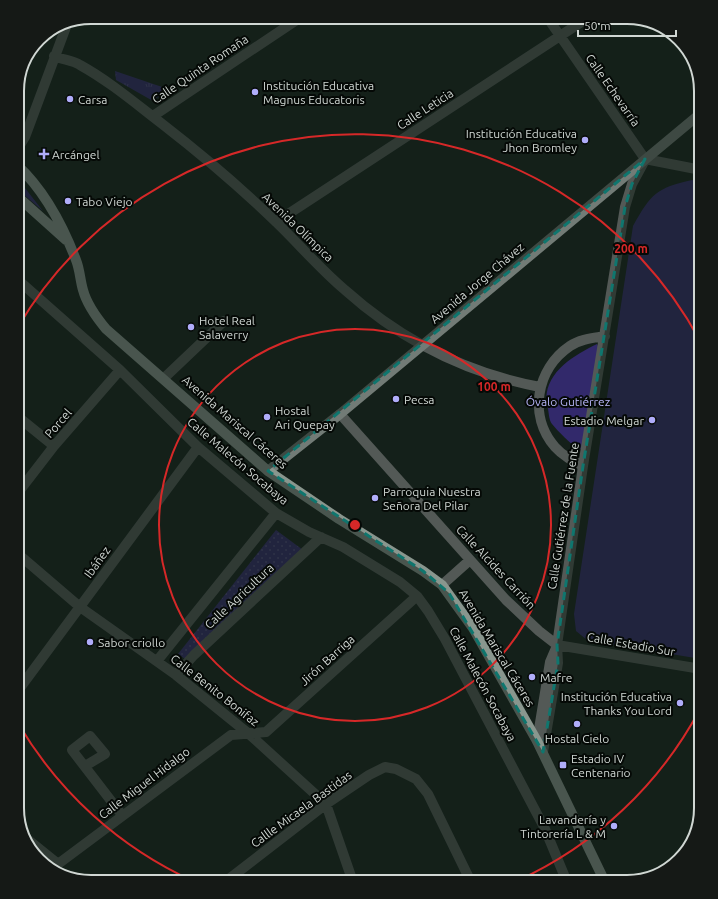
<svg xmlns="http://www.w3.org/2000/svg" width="718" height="899" font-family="Ubuntu,sans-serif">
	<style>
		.grass { fill: url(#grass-tufts) }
		.park { fill: url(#park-dots) }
		.garden { fill: #32296b }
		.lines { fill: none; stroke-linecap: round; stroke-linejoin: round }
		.street { stroke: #535956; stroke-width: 10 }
		.secondary { stroke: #727b76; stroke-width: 10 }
		.primary { stroke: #89968e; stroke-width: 10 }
		.marked { fill: none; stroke: #0f766e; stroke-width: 3; stroke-dasharray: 8 5; stroke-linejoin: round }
		.ring { fill: none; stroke: #d62828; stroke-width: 2 }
		.poi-dot { fill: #b0adfa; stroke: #050906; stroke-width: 1.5 }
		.labels { text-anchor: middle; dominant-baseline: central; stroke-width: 4; stroke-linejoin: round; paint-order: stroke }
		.street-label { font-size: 12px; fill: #d0d7d3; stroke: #050906 }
		.poi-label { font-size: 12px; fill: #d0d7d3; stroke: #050906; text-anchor: start }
		.park-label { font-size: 12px; fill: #b9b7fa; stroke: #050906 }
		.rim { fill: none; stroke: #d0d7d3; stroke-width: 2 }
		.centre { fill: #d62828; stroke: #050906; stroke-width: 2 }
		.ring-label { font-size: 12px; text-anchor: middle; font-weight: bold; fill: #d62828; stroke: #050906; stroke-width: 4; stroke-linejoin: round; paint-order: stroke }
	</style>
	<defs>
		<pattern id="grass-tufts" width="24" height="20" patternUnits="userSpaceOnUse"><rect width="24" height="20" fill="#32296b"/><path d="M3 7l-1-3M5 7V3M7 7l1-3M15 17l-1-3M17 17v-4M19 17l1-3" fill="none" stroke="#4f477f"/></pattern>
		<pattern id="park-dots" width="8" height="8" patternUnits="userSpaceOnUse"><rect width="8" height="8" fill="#32296b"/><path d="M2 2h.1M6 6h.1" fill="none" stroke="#4f477f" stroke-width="1.8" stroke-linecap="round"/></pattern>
	</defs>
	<rect width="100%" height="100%" fill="#14201a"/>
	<path class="grass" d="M115,71l53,18 -15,12 -37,-21z"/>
	<path class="park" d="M276,530l27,20 -118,109 -7,-5z"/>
	<path class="garden" d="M17,178l4,5 22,28 -26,-22z
		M692,180l9,2v477l-114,-19 -11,-9 -2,-17 59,-388c18,-32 23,-38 59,-46z
		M597,344l2,4 -17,100 -4,2c-8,-8 -19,-17 -26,-26 -3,-4 -3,-10 -4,-15 -9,-33 24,-53 49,-65z"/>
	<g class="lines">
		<path class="street" d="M547,17l98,142
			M54,56c9,4 19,4 26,9 29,16 55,38 81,58 40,31 79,64 115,99 23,22 44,47 69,68 57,51 120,83 195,97
			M153,116l148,-99
			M17,150l8,-13 41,-110
			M645,159l56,11
			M276,222l313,-205
			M17,279l103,91 78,77 78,66 33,19 34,15 57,35 17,14 11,15 17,28 100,190 22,53
			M164,378l60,-57
			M340,414l166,186 33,31 18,14 144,24
			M17,416l37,30
			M583,466c-10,-5 -20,-10 -28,-19 -27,-31 -19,-78 15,-101 10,-7 23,-8 35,-10
			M17,494l37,-48 66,-76
			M17,553l63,54 96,68 73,59 77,70 27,78
			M442,585l28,-25
			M157,661l119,-148
			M176,675l18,-20 127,-118
			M17,692l181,-245
			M537,741l13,-79 6,-14
			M543,752l15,-89 -1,-18 26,-179 42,-259 7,-23 13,-24
			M85,766l20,-12 -15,-18 -18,14 50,65
			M27,839l31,25 173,-129 35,-3 151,-136
			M225,882l101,-78 43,-29 16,-8 11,2 20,10 12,15 43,88"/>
		<path class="secondary" d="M268,471l72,-57 361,-301"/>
		<path class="primary" d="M17,165c27,25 46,61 59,95 4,10 4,20 7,30 4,15 13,27 23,39l162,142 71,48 84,52 19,14 31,43 64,113 68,141
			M17,196l49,44"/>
	</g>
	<path d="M0 0H718V899H0ZM645,159l-13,25 -7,23 -42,259 -26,179 1,18 -15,89 -94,-159 -26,-22 -155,-100z" fill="#14201a" fill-opacity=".55" fill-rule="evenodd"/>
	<path class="marked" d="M645,159l-13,25 -7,23 -42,259 -26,179 1,18 -15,89 -94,-159 -26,-22 -155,-100z"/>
	<g class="ring">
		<circle cx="355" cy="525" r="196"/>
		<path d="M700 709A391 391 0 0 1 517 881M193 881A391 391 0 0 1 18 723M18 327A391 391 0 0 1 700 341"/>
	</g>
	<g class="poi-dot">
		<circle cx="255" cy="92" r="4"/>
		<circle cx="70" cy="99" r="4"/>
		<circle cx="585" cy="140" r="4"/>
		<path d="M42 148h4v4h4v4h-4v4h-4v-4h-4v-4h4z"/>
		<circle cx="68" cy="201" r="4"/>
		<circle cx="191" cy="327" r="4"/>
		<circle cx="396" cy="399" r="4"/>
		<circle cx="267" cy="417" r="4"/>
		<circle cx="652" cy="420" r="4"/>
		<circle cx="375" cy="498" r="4"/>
		<circle cx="90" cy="642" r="4"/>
		<circle cx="532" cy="677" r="4"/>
		<circle cx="680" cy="703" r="4"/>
		<circle cx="577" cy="724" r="4"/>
		<rect x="559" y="761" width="8" height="8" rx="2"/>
		<circle cx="614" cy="826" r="4"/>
	</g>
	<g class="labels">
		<g class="street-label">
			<text transform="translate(200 69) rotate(-34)">Calle Quinta Romaña</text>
			<text transform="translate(613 90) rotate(55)">Calle Echevarría</text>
			<text transform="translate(425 109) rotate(-33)">Calle Leticia</text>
			<text transform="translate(298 227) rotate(44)">Avenida Olímpica</text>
			<text transform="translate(477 283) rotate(-40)">Avenida Jorge Chávez</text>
			<text transform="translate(235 422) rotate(41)">Avenida Mariscal Cáceres</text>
			<text transform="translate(58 423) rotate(-49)">Porcel</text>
			<text transform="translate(238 461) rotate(40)">Calle Malecón Socabaya</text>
			<text transform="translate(563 516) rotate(-81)">Calle Gutiérrez de la Fuente</text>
			<text transform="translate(97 562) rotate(-54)">Ibáñez</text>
			<text transform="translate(496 567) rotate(47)">Calle Alcides Carrión</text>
			<text transform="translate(239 596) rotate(-43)">Calle Agricultura</text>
			<text transform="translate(631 644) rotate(10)">Calle Estadio Sur</text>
			<text transform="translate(497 648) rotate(59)">Avenida Mariscal Cáceres</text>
			<text transform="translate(327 660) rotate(-42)">Jirón Barriga</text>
			<text transform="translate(483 684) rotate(62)">Calle Malecón Socabaya</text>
			<text transform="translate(215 690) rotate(38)">Calle Benito Bonifaz</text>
			<text transform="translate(144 783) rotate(-37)">Calle Miguel Hidalgo</text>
			<text transform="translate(301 809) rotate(-36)">Callle Micaela Bastidas</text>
		</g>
		<g class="poi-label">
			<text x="263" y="85">Institución Educativa<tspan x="263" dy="14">Magnus Educatoris</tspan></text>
			<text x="78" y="99">Carsa</text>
			<text x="577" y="133" text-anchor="end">Institución Educativa<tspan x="577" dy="14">Jhon Bromley</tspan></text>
			<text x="52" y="154">Arcángel</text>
			<text x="76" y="201">Tabo Viejo</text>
			<text x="199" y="320">Hotel Real<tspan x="199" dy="14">Salaverry</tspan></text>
			<text x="404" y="399">Pecsa</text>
			<text x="275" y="410">Hostal<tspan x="275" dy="14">Ari Quepay</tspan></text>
			<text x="644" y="420" text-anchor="end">Estadio Melgar</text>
			<text x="383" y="491">Parroquia Nuestra<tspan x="383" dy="14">Señora Del Pilar</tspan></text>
			<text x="98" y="642">Sabor criollo</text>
			<text x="540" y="677">Mafre</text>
			<text x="672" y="696" text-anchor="end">Institución Educativa<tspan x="672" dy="14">Thanks You Lord</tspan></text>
			<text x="577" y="738" text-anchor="middle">Hostal Cielo</text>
			<text x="571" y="758">Estadio IV<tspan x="571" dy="14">Centenario</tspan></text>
			<text x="606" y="819" text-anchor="end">Lavandería y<tspan x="606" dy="14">Tintorería L &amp; M</tspan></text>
		</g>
		<g class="park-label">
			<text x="568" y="401">Óvalo Gutiérrez</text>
		</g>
	</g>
	<path d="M0 0H718V899H0ZM91 24H627A67 67 0 0 1 694 91V808A67 67 0 0 1 627 875H91A67 67 0 0 1 24 808V91A67 67 0 0 1 91 24Z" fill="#151916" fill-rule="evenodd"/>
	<path class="rim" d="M91 24H627A67 67 0 0 1 694 91V808A67 67 0 0 1 627 875H91A67 67 0 0 1 24 808V91A67 67 0 0 1 91 24Z"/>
	<circle cx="355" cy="525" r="6" class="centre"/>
	<g class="ring-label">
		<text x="631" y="253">200 m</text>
		<text x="494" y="391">100 m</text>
	</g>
	<path d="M578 30v6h98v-6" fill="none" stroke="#d0d7d3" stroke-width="2"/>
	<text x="584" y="30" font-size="12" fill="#d0d7d3" stroke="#050906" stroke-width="3" paint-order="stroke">50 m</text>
</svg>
